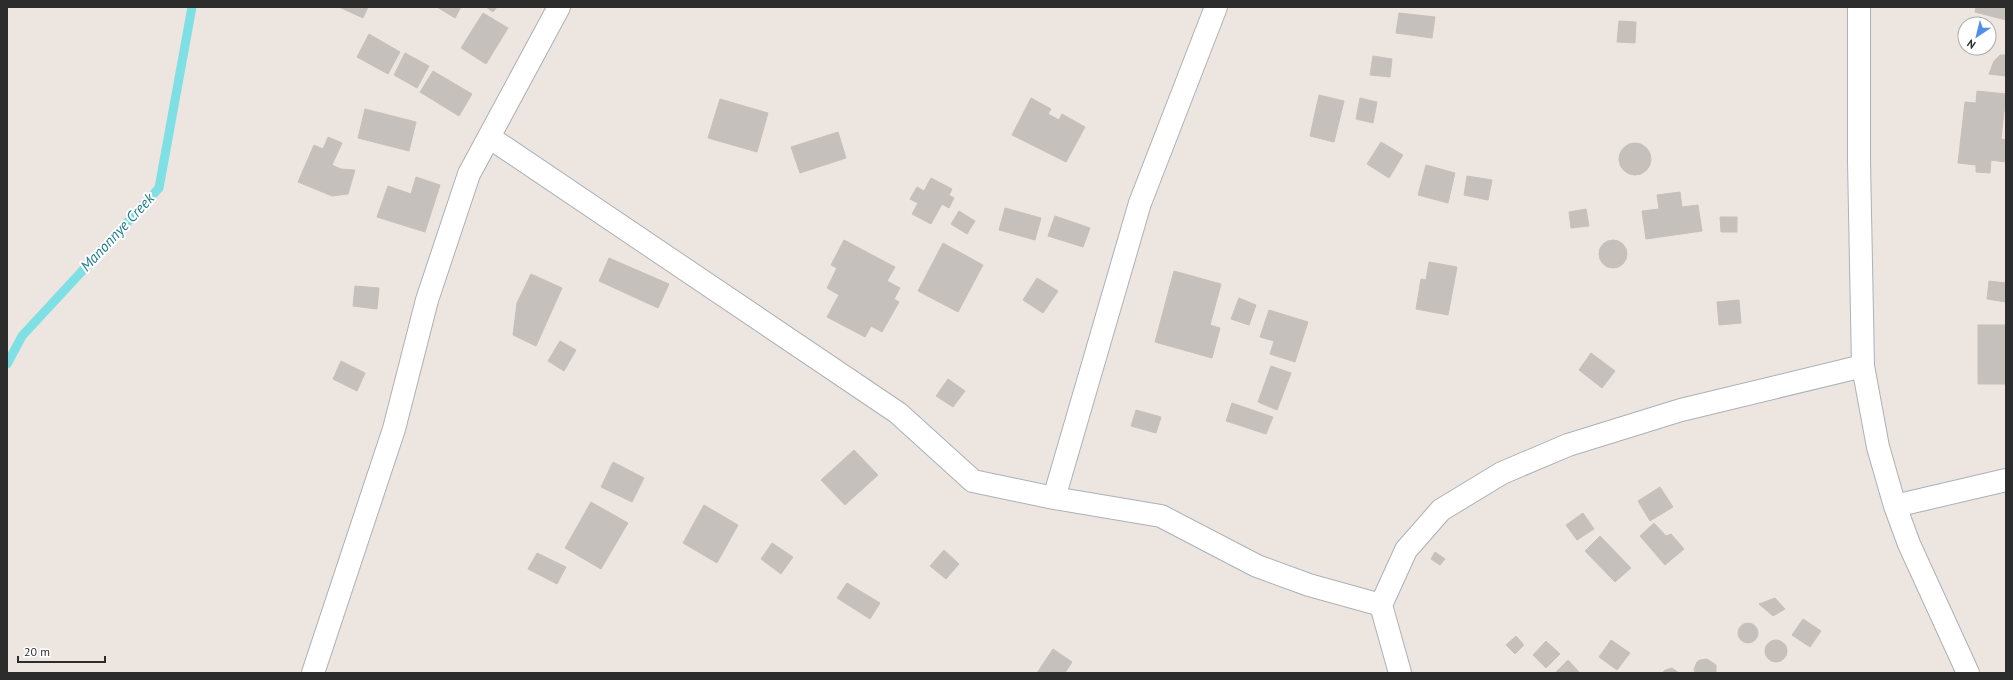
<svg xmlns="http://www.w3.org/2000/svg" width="2013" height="680" font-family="'PT Sans',sans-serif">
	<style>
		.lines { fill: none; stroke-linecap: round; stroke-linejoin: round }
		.stream { stroke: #7edfe4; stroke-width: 9 }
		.building { fill: #c5c0bb; stroke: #c8c0ba }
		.street-casing { stroke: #acb1b7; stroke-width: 24 }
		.street { stroke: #fff; stroke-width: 22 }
		.labels { text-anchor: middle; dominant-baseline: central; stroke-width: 4; stroke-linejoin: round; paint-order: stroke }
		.water-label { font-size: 15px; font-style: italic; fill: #1a7d8c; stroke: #fff }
	</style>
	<rect width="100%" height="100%" fill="#ece5e0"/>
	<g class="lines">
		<path class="stream" d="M7,364l15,-28 137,-148 33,-181"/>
	</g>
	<path class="building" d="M339,7h29l-5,11z
		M437,7h24l-6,11z
		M486,7h11l-4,5z
		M1976,7h30v13l-31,-8z
		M483,13l25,15 -22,36 -25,-16z
		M1399,13l36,4 -3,21 -36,-5z
		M1619,21l17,1 -1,21 -18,-1z
		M369,34l31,18 -12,22 -31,-17z
		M405,53l24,13 -12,22 -23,-13z
		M2000,55h6v21l-17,-2 5,-13z
		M1373,56l19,3 -2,18 -20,-2z
		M433,71l39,23 -13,22 -39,-24z
		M1977,91l29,3v17h-2l-3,28 5,1v22l-15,-2 -1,13 -14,-1v-7l-18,-2 7,-61 11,1z
		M1319,95l25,6 -10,41 -24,-6z
		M1031,98l20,11 -3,5 11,6 3,-6 23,13 -19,35 -54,-27z
		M1360,98l17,4 -4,21 -17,-4z
		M720,99l48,14 -11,39 -49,-14z
		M365,109l51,13 -7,29 -51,-13z
		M838,132l8,26 -46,15 -9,-26z
		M328,137l14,6 -10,22 9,4 14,1 -7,24 -16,2 -34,-14 16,-37 9,4z
		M1381,142l22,13 -14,23 -22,-14z
		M1619 159a16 16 0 1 1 32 0a16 16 0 1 1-32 0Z
		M1426,165l29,8 -7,30 -30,-8z
		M1467,176l25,4 -4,20 -24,-5z
		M416,177l24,8 -15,47 -48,-15 11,-31 23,8z
		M931,178l21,11 -3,6 5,3 -5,10 -7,-4 -11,20 -19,-10 6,-11 -8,-4 7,-12 7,4z
		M1680,192l2,15 16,-2 4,26 -56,8 -4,-28 17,-2 -2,-14z
		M1005,208l36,10 -6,22 -36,-10z
		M1586,209l3,17 -18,2 -2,-16z
		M959,211l16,10 -8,13 -16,-10z
		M1055,216l35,12 -7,19 -35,-11z
		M1720,217h17v15h-16z
		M844,240l51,27 -8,14 13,7 -6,11 5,3 -17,30 -11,-6 -6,11 -38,-20 12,-22 -12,-7 10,-20 -6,-3z
		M1599 254a14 14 0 1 1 28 0a14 14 0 1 1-28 0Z
		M943,243l40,22 -25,47 -40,-21z
		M609,258l60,26 -11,24 -59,-27z
		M1429,262l28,5 -9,48 -32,-6 5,-30 5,1z
		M1174,271l47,13 -11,41 10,3 -8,30 -57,-16z
		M531,274l31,14 -26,58 -23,-11 4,-32z
		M1037,278l21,13 -15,22 -20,-13z
		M1989,281l17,2v19l-19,-3z
		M355,286l24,2 -2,21 -24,-3z
		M1239,298l17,7 -7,20 -18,-6z
		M1739,300l2,23 -22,2 -2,-23z
		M1269,310l39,12 -13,40 -25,-8 4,-13 -14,-4z
		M1978,325h28v59h-28z
		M560,341l16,9 -12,21 -16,-10z
		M1591,353l24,18 -13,17 -23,-18z
		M341,361l24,12 -8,18 -24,-12z
		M1271,366l20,7 -14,37 -19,-8z
		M948,379l17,12 -12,16 -17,-11z
		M1232,403l41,14 -7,17 -40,-13z
		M1136,410l25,7 -5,16 -25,-7z
		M854,450l24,25 -33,30 -24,-25z
		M613,462l31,16 -12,24 -31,-15z
		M1660,487l13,20 -23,14 -12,-20z
		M591,502l37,21 -27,46 -36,-21z
		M704,505l34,20 -21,38 -34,-20z
		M1583,513l11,16 -17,11 -11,-15z
		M1654,523l12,13 5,-2 13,15 -19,16 -25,-29z
		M1600,536l31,32 -16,14 -30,-31z
		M772,543l21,14 -12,17 -20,-15z
		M944,550l15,14 -13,15 -16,-13z
		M1435,552l10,7 -5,6 -9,-6z
		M537,553l29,14 -9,17 -29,-15z
		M847,583l33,20 -10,16 -33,-21z
		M1775,598l10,11 -12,7 -14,-12z
		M1803,619l18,12 -11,16 -18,-12z
		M1738 633a10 10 0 1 1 20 0a10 10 0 1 1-20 0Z
		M1516,636l8,9 -9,9 -9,-9z
		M1611,640l19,13 -13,17 -18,-13z
		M1765 651a11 11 0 1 1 22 0a11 11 0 1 1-22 0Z
		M1546,641l14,13 -14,14 -13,-13z
		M1053,649l19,13 -7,11h-28z
		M1707,659l9,6v8h-21l-1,-4 3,-7 3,-2z
		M1568,660l12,13h-25z
		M1672,668l7,5h-17l3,-3z"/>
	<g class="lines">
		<defs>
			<path id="street" d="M1859,7v154l4,205 15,81 17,59 14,38 59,129
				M489,137l409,276 75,68 81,17 107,18 96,50 52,19 72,20
				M1054,498l86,-295 76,-196
				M1895,506l111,-26
				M313,673l81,-244 33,-129 42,-126 90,-167
				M1400,673l-19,-68 25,-55 35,-40 61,-37 66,-28 113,-35 182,-44"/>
		</defs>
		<use href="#street" class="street-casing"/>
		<use href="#street" class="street"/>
	</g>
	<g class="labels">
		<g class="water-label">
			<text transform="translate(117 232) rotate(-47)">Manonnye Creek</text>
		</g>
	</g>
	<rect width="2013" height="680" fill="none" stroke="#2c2c2c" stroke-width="16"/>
	<g transform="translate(1977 36) rotate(215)"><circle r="19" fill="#ffffff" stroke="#ababab"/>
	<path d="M0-3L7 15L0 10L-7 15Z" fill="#508ee9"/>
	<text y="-6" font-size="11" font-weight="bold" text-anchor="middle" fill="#2c2c2c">N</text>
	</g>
	<path d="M18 656v6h87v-6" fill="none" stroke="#2c2c2c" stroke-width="2"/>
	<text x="24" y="656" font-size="12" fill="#2c2c2c" stroke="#ffffff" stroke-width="3" paint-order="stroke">20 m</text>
</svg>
